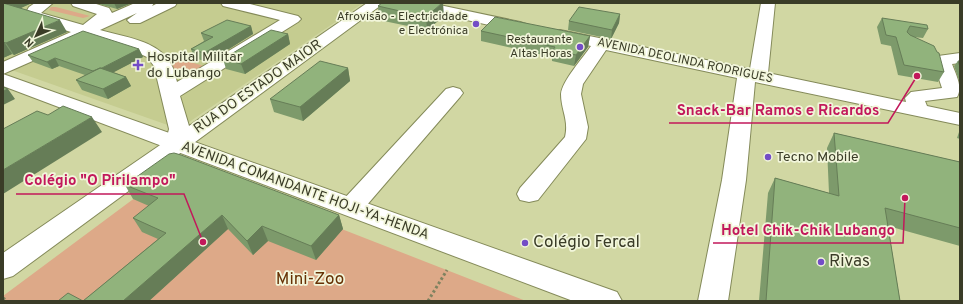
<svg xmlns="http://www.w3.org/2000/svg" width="963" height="304" font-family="Overpass,sans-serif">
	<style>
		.built { fill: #c5cc90 }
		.green { fill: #dda988 }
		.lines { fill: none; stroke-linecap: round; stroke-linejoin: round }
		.minor-casing { stroke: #848a59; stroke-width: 2 }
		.major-casing { stroke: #848a59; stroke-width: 2 }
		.path { stroke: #7e825f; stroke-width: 3; stroke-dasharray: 2.5 2.5; stroke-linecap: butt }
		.minor { fill: #fff; fill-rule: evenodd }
		.major { fill: #fff; fill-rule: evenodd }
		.wall { fill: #7d9a6b }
		.shaded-wall { fill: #667d57 }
		.building { fill: #91b37c; stroke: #667d57 }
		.poi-dot { fill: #734dc6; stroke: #f2f6db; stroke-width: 1.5 }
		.labels { text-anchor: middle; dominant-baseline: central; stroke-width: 3.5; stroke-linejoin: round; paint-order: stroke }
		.far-poi-label { font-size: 12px; fill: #3a3c27; stroke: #f2f6db; text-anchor: end }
		.far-street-label { font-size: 12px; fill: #3a3c27; stroke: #f2f6db }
		.poi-label { font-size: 14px; fill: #3a3c27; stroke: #f2f6db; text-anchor: start }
		.street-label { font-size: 14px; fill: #3a3c27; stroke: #f2f6db }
		.near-poi-label { font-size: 17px; fill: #3a3c27; stroke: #f2f6db; text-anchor: start }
		.near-park-label { font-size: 17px; fill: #663104; stroke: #f2f6db }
		.leader { fill: none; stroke: #c2185b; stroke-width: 1.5 }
		.callout-dot { fill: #c2185b; stroke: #f2f6db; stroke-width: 1.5 }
		.callout-label { font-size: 15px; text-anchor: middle; font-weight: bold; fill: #c2185b; stroke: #f2f6db; stroke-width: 3.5; stroke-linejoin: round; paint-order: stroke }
	</style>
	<rect width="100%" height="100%" fill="#d1d7a3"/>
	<path class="built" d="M3,3h360l-184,126 -176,-62z"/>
	<path class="green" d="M51,7h5l34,9 -7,2 -34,-8z
		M167,55l40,12 -12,7 -23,-1z
		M188,169l338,132h-523v-5l168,-125z"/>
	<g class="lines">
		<defs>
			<path id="minor" d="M35,3h18l-12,10 42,12 14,-11 -24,-8 -2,-3h22l16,5 3,5 23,-10h19l-2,3 6,-3h19l-2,3 -35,17h-10l-3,-3 10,-7 -37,17c24,7 58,10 71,34 3,5 4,12 6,18l103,-62 -57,-14 -2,-3h25l52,13 3,3 -3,3 -118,74 9,30 178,-123h17l-371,273 -10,3v-26l163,-112 3,-12 -15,-63 -7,-9 -13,-6 -47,-14 -84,37v-12l68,-30 -39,-12 -7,-6 4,-7z
				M402,3h28l90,19 6,2 2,3 -2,3 -6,2 -111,-25 -5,-1z
				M761,3h14l-7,70 138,29 -1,-4 6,-6 31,-4 -8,-24 4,-8 22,-3v10l-8,1c4,11 11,23 5,33l-32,4 2,5 33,7v12l-205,-43 -9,98 -18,121h-30l24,-121 15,-102 -131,-28 -23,34 -2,10 7,33 -2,12 -48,61 -9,2 -9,-2 -3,-6 3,-6 45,-51c4,-17 -4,-27 -4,-43 1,-13 22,-36 30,-48l-37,-8 -2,-3 2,-3 6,-2 190,39z
				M453,87l7,2 3,4 -3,4 -100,116 -9,3 -9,-3 -3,-6 3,-6 104,-112z"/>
			<path id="major" d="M3,74l614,218 5,9h-49l-570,-215z"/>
		</defs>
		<use href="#minor" class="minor-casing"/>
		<use href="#major" class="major-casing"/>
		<path class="path" d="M3,298l4,3
			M428,301l19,-31"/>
		<use href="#minor" class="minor"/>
		<use href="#major" class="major"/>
	</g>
	<path class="wall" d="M3,3h29l-12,5 47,24 -53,23 -2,-1 -9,4z
		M95,3h37l-15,6z
		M378,6l66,10 -17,14 -48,-10z
		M620,14l-1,9 -8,16 -43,-9 1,-9z
		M882,18l46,11 -5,9 -10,-1 31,35 -6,10 -40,-7 -7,-29 -10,-2 -4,-17z
		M251,26l2,8 -45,28 -14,-4 -3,-9 13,-8 -3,-8z
		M481,31l109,5 -2,11 -14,19 -22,-5v-4l-71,-16z
		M288,34l2,10 -45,30 -19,-5 -3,-10z
		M139,49l4,8 -30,15 13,5 5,9 -23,13 -26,-9 -6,-10 9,-5 -26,-9 -7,3 -19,-7 -5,-7z
		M958,61h2v22l-6,-17z
		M348,68l2,13 -47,40 -29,-9 -4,-13z
		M960,129v10l-3,-1z
		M834,133l126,29v84l-72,-20 12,75h-141l9,-108 7,-15 54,15 -2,-45z
		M125,185l214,30 4,14 -27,31 -48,-19 -15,14 -25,-26 -79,72h-91h25l75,-62 -16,-7 -9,-14 16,-12 -16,-7z"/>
	<path class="shaded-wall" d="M3,3h29l-24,11z
		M114,3h18l-15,6z
		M442,3h1l1,13 -17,14 -1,-13z
		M620,14l-1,9 -8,16 1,-9z
		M60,20l7,12 -53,23 -8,-12z
		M251,26l2,8 -45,28 -4,-9z
		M288,34l2,10 -45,30 -4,-10z
		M590,36l-2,11 -14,19 2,-11z
		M3,42h1l8,12 -9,4z
		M139,49l4,8 -44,23 -4,-8z
		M55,58l4,8 -7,3 -5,-7z
		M348,68l2,13 -47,40 -3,-14z
		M126,77l5,9 -23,13 -5,-10z
		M8,89l7,10 -12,6v-14z
		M92,117l10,15 -99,62v-24z
		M222,215l6,14 -79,72h-26z
		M339,215l4,14 -27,31 -5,-14z
		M262,226l6,15 -15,14 -6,-14z"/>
	<path class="building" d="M3,3l57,17 -54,23 -3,-1z
		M382,3h60l-16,14 -48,-11z
		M579,7l41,7 -8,16 -43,-9z
		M495,17l95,19 -14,19 -23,-5 2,-3 -74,-16z
		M882,18l45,7 1,4 -18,-3 -3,6 3,3 24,11 3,6 2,1 5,19 -40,-7 -8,-28 -10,-2z
		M227,20l24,6 -47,27 -13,-4 22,-12 -12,-4z
		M271,30l17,4 -47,30 -18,-5z
		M83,31l56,18 -37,19h-2l-7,3 -38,-13 -8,4 -19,-7z
		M320,61l28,7 -48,39 -30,-8z
		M958,61h2v6z
		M100,68l26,9 -23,12 -27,-9z
		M3,87l5,2 -5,2z
		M63,106l29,11 -89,53v-41l34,-18 11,4z
		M834,133l126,29v66l-75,-20 15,93h-134l9,-123 64,18z
		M174,153l7,2 158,60 -28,31 -49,-20 -15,15 -25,-26 -99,86h-65l10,-8 15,8 83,-68 -33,-15 25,-20 -33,-13 44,-31z"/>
	<g class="poi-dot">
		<circle cx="476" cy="24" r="4"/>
		<circle cx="580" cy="47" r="4"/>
		<path d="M136 59h4v4h4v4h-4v4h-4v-4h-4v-4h4z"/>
		<circle cx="768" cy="157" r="4"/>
		<circle cx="525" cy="243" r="4"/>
		<circle cx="821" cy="262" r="4"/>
	</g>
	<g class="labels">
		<g class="far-poi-label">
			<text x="468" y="17">Afrovisão - Electricidade<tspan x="468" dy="14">e Electrónica</tspan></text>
			<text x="572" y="40">Restaurante<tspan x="572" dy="14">Altas Horas</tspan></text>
		</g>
		<g class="far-street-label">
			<text transform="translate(685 61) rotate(12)">AVENIDA DEOLINDA RODRIGUES</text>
		</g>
		<g class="poi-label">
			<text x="147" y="57">Hospital Militar<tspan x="147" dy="16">do Lubango</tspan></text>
			<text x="776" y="157">Tecno Mobile</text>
		</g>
		<g class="street-label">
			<text transform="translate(258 87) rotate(-35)">RUA DO ESTADO MAIOR</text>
			<text transform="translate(305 191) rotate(20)">AVENIDA COMANDANTE HOJI-YA-HENDA</text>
		</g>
		<g class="near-poi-label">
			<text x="533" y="243">Colégio Fercal</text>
			<text x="829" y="262">Rivas</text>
		</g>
		<g class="near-park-label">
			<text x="310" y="280">Mini-Zoo</text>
		</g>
	</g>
	<path class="leader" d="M917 76L888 123H669M203 242L184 194H16M905 198L903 243H713"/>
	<g class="callout-dot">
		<circle cx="917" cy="76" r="4"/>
		<circle cx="203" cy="242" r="4"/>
		<circle cx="905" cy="198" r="4"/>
	</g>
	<g class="callout-label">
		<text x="778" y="115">Snack-Bar Ramos e Ricardos</text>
		<text x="100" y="185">Colégio "O Pirilampo"</text>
		<text x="808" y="235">Hotel Chik-Chik Lubango</text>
	</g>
	<rect width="963" height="304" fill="none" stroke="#3a3c27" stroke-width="8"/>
	<g transform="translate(36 36) rotate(226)" stroke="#f2f6db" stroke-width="3" paint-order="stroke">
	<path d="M0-3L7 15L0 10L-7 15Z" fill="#3a3c27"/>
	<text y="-6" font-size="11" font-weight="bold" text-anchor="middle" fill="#3a3c27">N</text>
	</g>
</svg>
